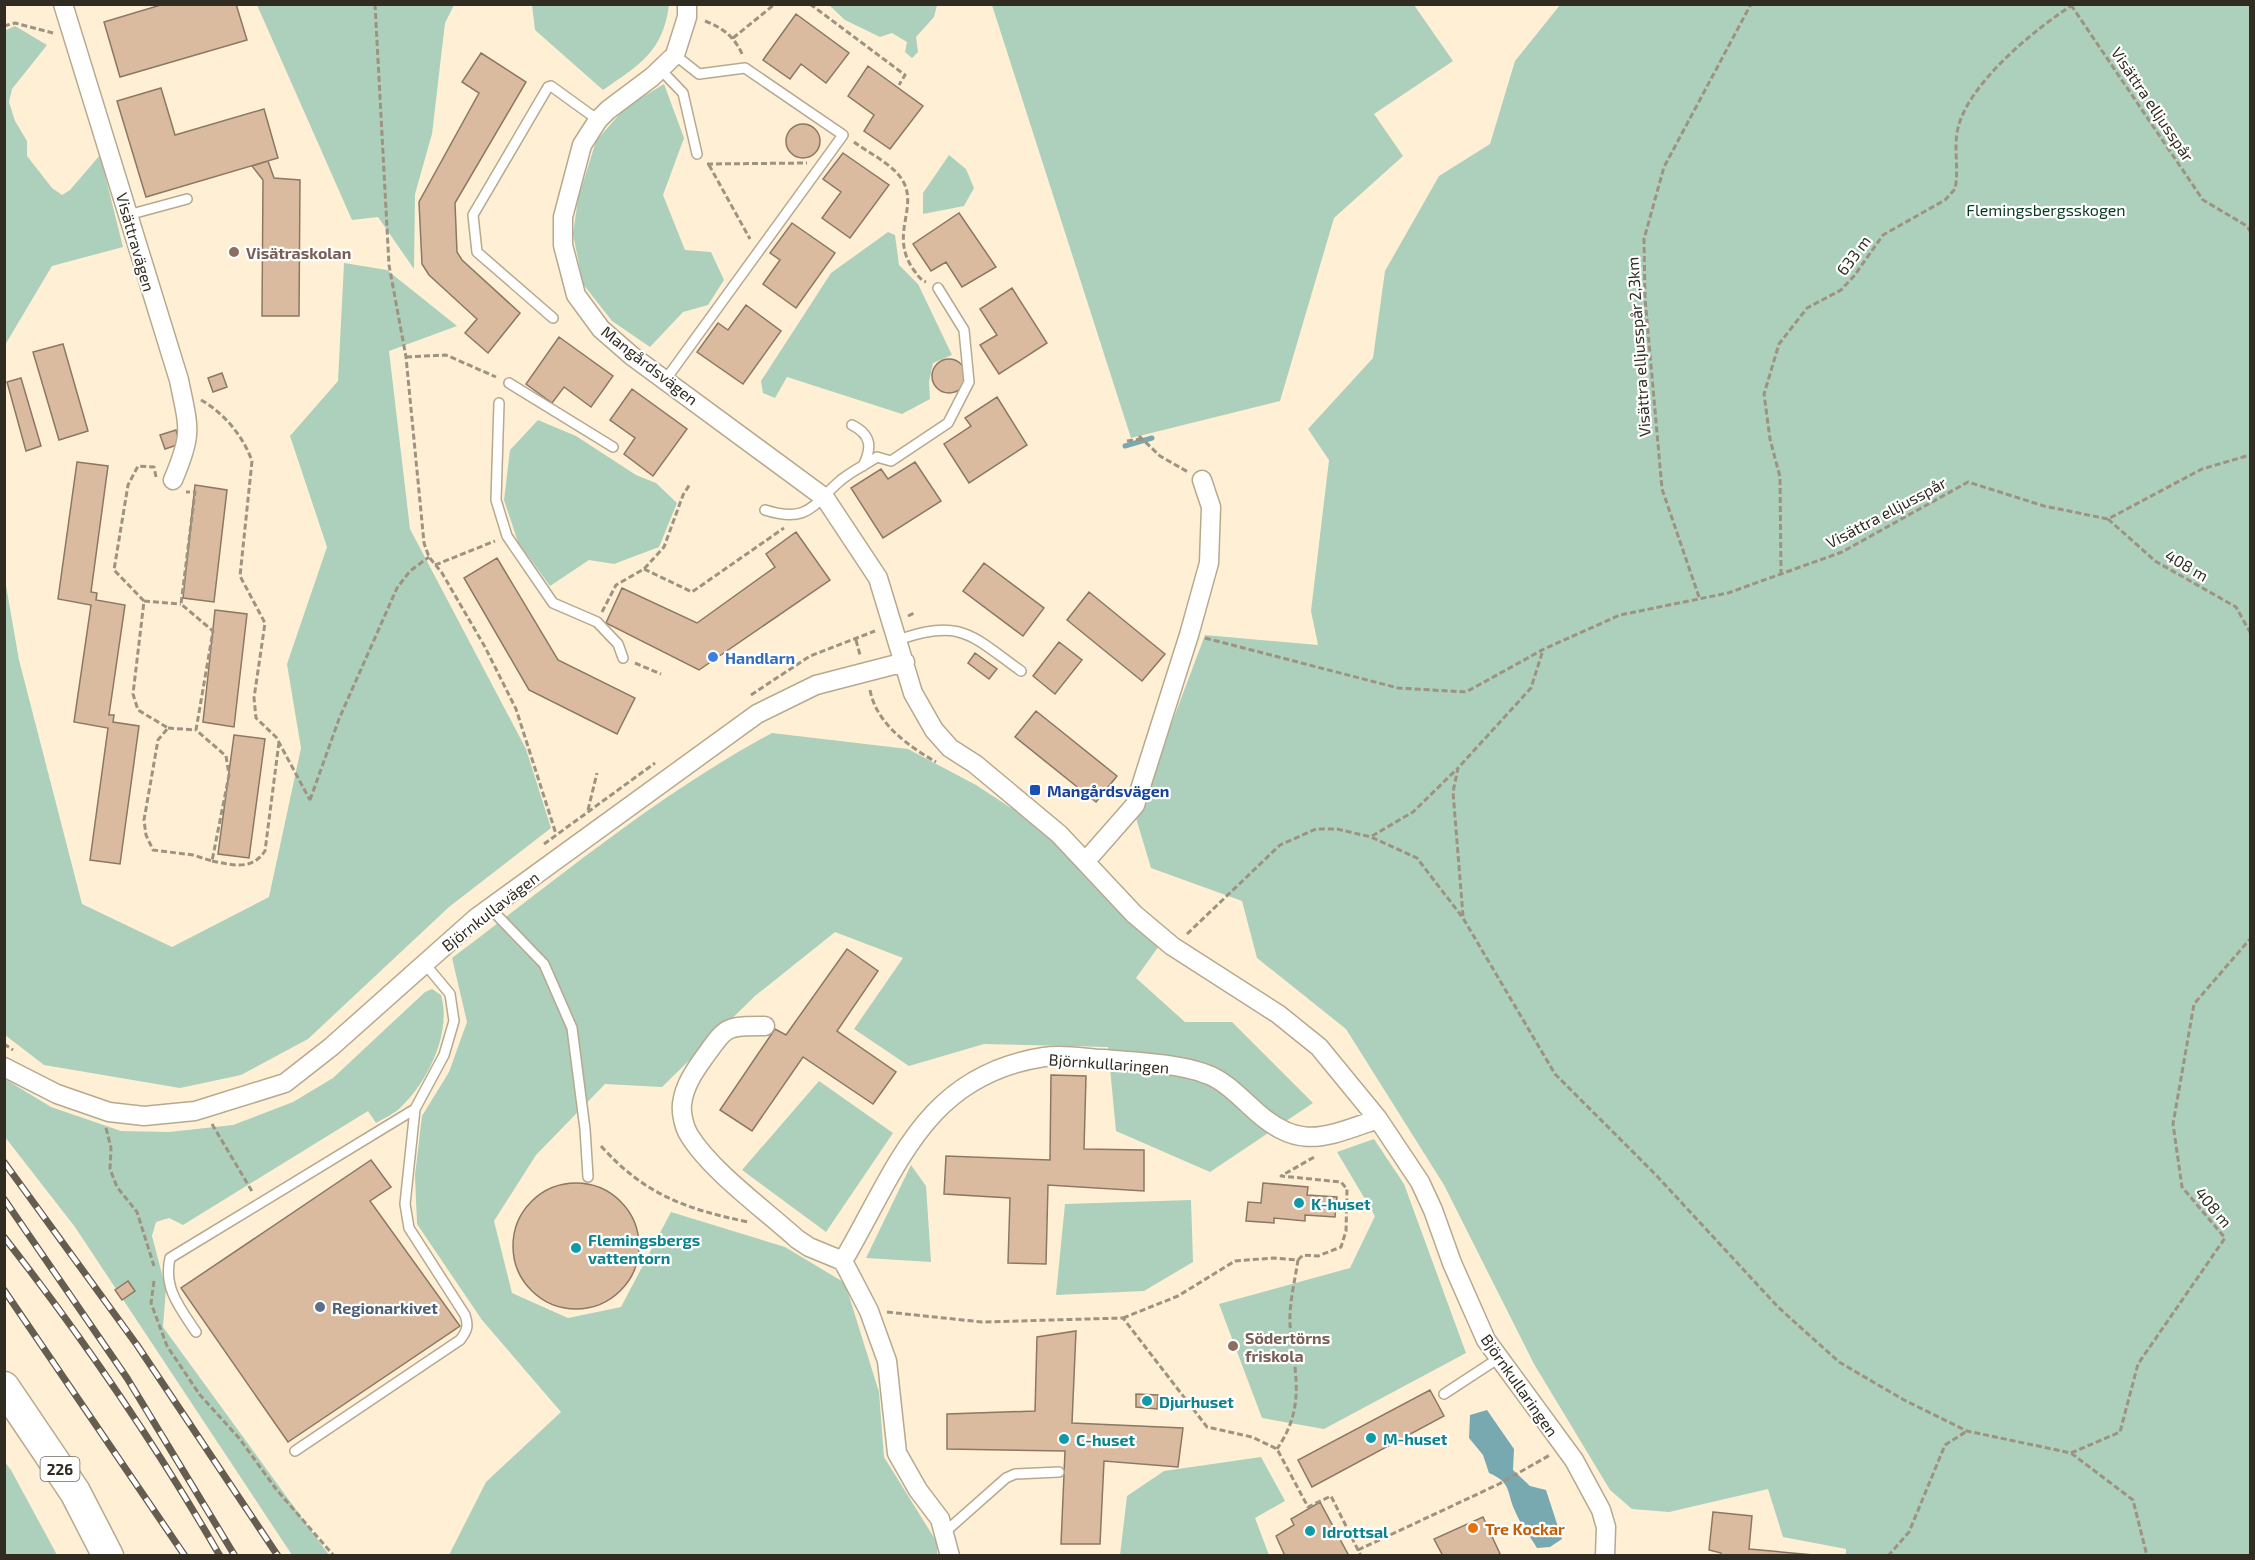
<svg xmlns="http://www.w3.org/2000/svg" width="2255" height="1560" font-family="'Exo 2',sans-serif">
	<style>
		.green { fill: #acd0bb }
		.water { fill: #78a8b0 }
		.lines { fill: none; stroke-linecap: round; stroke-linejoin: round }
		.stream { stroke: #78a8b0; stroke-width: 5 }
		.building { fill: #dabb9f; stroke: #8c7764; stroke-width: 1.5 }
		.service-casing { stroke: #b6a98f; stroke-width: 12 }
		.minor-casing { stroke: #b6a98f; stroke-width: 21 }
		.primary-casing { stroke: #b6a98f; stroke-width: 33 }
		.path { stroke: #9d9380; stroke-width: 3; stroke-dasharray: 6 3; stroke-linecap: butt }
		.service { stroke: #fff; stroke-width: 9 }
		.minor { stroke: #fff; stroke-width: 18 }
		.primary { stroke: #fff; stroke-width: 30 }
		.rail-casing { stroke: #655d4f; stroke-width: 7 }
		.rail { stroke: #fff; stroke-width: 4.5; stroke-dasharray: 14; stroke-linecap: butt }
		.education-dot { fill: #8d6e63; stroke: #fff; stroke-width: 2 }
		.shop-dot { fill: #3f7fe0; stroke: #fff; stroke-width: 2 }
		.transit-dot { fill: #1a4fb4; stroke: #fff; stroke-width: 2 }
		.culture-dot { fill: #0f9aa8; stroke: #fff; stroke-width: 2 }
		.service-dot { fill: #5c6f8a; stroke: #fff; stroke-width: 2 }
		.food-dot { fill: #e8710a; stroke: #fff; stroke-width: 2 }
		.labels { text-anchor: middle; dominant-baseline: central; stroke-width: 4.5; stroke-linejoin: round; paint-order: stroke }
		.shield { fill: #fff; stroke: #6f6b64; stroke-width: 1.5 }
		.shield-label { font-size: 15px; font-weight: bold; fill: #312c22 }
		.street-label { font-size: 16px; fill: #312c22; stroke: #fff }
		.park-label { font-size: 16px; fill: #063a24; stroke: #fff }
		.education-label { font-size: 16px; font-weight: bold; fill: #785e54; stroke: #fff; text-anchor: start }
		.shop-label { font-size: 16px; font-weight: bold; fill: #366cbe; stroke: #fff; text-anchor: start }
		.transit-label { font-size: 16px; font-weight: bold; fill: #164399; stroke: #fff; text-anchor: start }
		.culture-label { font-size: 16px; font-weight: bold; fill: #0d838f; stroke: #fff; text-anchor: start }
		.service-label { font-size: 16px; font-weight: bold; fill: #4e5e75; stroke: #fff; text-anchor: start }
		.food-label { font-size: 16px; font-weight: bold; fill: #c56008; stroke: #fff; text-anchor: start }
	</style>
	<rect width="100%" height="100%" fill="#fff0d5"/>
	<path class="green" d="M257,5h197l-9,18 -13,111 -17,60 -1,75 -36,-52 -26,3z
		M532,5v-1l137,1c-6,47 -30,60 -66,85l-68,-60z
		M829,5h108l-3,12 -18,20 2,15 -6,6 -7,-6 2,-10 -15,-9 -12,4 -35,-17z
		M992,5h422l39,56 -79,53 29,42 -69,62 -54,183 -149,37z
		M1560,5h690v1550h-404v-6l-63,-12 -15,-48 -99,23 -37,-3 -22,-19 -76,-126 -90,-179 -98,-156 -89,-71 -15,-57 -91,-33 -15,-50 69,-183 113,10 -7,-34 18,-151 -21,-31 65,-71 12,-87 54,-95 51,-32 25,-83z
		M15,26l32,19 -35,44 -3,13 6,19 12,20v15l25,32 10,7 8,-5 30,-35 23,92 -71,19 -47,79 -1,-314z
		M664,84l20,54 -21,57 22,55 26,2 13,28 -16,25 -25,7 -33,35 -38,-26 -29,-37 -10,-50 5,-35 18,-58 29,-33z
		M949,155l17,14 8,19 -10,18 -41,8v-21z
		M888,232l7,3 4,30 19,19 34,71 -19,8 -4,19 1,17 -28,15 -115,-37 -12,21 -12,-5 -2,-12 70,-108z
		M344,263l43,7 70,56 -68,25 21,178 116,220 25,79 -102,79 -141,132 -67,36 -61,13 -136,-23 -39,-30v-455l14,80 63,244 90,43 97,-50 32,-149 -14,-84 40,-117 -37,-111 48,-55z
		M538,420l38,16 60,39 20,8 21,20 -18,44 -45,17 -25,-4 -39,26 -32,-44 -14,-42 6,-50z
		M772,733l136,16 68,36 69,45 114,116 -23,32 49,44h47l81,81 -103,69 -94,-41 -8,-84 -124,-3 -75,22 -55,-37 49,-71 -68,-26 -80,64 -93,91 -57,-3 -69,71 -42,66 18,72 56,25 53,-11 50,-95 114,35 60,36 34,109 5,65 54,87 -1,11h-488l37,-73 75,-70 -79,-92 -65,-96 -2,-49 7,-59 27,-44 18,-50 -15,-64c104,-78 206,-164 320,-225z
		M432,989l9,6c11,37 -13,87 -41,113 -6,6 -16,10 -24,15l-8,-12 -185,114 -14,-7 -13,4 -4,14 14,53 -3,38 166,228h-37l-217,-328 -70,-90v-58l46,28 70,24 48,1 64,-7 60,-23 40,-24 92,-86z
		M819,1081l74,52 -67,99 -84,-62z
		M1374,1139l30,45 62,169 -142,76 -62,-11 -43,-114 131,-36 25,-52 -38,-64z
		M911,1165l15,21 5,76 -65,-4z
		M1191,1200l2,62 -49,29 -88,4 9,-91z
		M1261,1457l24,44 -30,17 14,37h-149l7,-59 37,-25z
		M4,1461l7,9 46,85h-52z"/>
	<path class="water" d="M1487,1410l27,39 -1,21 17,16 16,4 16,49 -12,8 -13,1c-7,-12 -17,-24 -22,-37 -9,-20 -3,-28 -26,-38l-6,-18 -14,-17 1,-23z"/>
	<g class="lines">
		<path class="stream" d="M1125,446l27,-8"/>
	</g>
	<path class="building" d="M164,4h72l11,36 -127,37 -16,-55z
		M796,14l53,39 -23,30 -25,-19 -11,15 -27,-19z
		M481,53l45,29 -71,121 2,49 5,8 58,53 -32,40 -23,-20 12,-14 -48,-44 -7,-11 -3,-62 60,-109 -17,-11z
		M868,66l55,40 -33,43 -26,-18 10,-16 -26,-19z
		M161,88l14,47 89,-26 14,49 -132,39 -29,-96z
		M786 141a17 17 0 1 1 34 0a17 17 0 1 1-34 0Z
		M843,153l46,32 -39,53 -28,-20 19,-26 -18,-13z
		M268,161l6,17 26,2 -1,136h-37l1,-136 -11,-14z
		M959,213l37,54 -34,20 -16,-25 -15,9 -18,-27z
		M792,223l43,30 -39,55 -33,-24 17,-24 -10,-7z
		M1012,288l35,55 -48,31 -19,-29 17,-10 -17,-26z
		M746,305l35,26 -38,53 -46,-32 21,-29 10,7z
		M559,337l54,39 -22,31 -27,-20 -12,16 -26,-19z
		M63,344l25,87 -29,9 -26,-88z
		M932 376a17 17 0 1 1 34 0a17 17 0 1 1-34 0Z
		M222,373l5,14 -14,5 -5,-14z
		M21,378l20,68 -15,5 -19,-69z
		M632,389l55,40 -34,47 -29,-22 11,-16 -25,-18z
		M997,397l30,48 -58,38 -25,-39 27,-18 -6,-8z
		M176,430l4,14 -15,5 -5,-14z
		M77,462l31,4 -17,126 6,1 -1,7 29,5 -16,110h5l-1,7 26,4 -19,138 -30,-4 18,-132 -34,-6 17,-117 -33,-6z
		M915,462l26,39 -58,37 -32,-50 30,-19 7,10z
		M195,485l32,5 -13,112 -31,-4z
		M796,532l34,48 -131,90 -93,-47 16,-35 75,35 78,-56 -9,-13z
		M497,558l61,102 77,38 -18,36 -88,-44 -65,-112z
		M984,563l60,45 -21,28 -60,-45z
		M1089,592l76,62 -23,27 -75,-61z
		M215,610l32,4 -13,113 -31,-5z
		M1059,642l23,18 -27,34 -22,-18z
		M975,653l22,16 -8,10 -21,-16z
		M1036,711l81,65 -21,26 -81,-65z
		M234,735l31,4 -16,119 -31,-4z
		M847,949l31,22 -41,60 59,41 -23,32 -70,-47 -51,74 -32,-21 55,-81 11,6z
		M1051,1075l35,1 -2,73 60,1v41l-96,-6 -2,79 -38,-1 2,-65 -66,-4 2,-38 104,4z
		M371,1160l20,27 -21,14 90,125 -172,116 -107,-154z
		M1263,1183l45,4 -1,8 30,2 -2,20 -30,-2v6l-31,-3v5l-28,-2 2,-19 13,1z
		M513 1246a63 63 0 1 1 126 0a63 63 0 1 1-126 0Z
		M128,1281l7,10 -13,9 -7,-10z
		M1076,1331l-4,92 111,5 -5,39 -74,-6 -4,83h-39l4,-93 -118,-2v-35l88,-3 2,-74z
		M1430,1390l14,26 -132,71 -14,-27z
		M1136,1394l22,1 -1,14 -21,-2z
		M1320,1502l29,54h-64l-9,-20 18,-11 -3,-6z
		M1713,1512l39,4 -3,33 76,7h-104v-3l-12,-3z
		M1483,1517l18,39h-58l-9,-17z"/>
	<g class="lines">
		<defs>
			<path id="service" d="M660,69l23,24 14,61
				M128,215l59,-16
				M553,318l-76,-66 -4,-37 75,-128 3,-1 47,34
				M666,379l177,-244 -98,-67 -46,6 -24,-19
				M509,383l104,64
				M499,403l-3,97 11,36 46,67 44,19 21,22 5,14
				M852,425c20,10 20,23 11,41
				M765,510c44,14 48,-6 76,-30 11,-9 24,-15 36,-23l14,4 57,-38 21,-41 -5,-52 -26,-42
				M898,640c63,-22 73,-5 123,31
				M490,908l54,56 28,64 13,101 3,48
				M196,1332c-16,-24 -33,-44 -26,-74l245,-149 29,-54 10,-34 -4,-27 -25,-30
				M1444,1394l55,-36
				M295,1451l165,-111c7,-9 9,-14 5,-25l-56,-87 -4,-24 10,-95
				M945,1532l61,-54 9,-4 44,-2"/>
			<path id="minor" d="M63,4l116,376c10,49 14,53 -6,100
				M687,4v13l-12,38 -23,22 -44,33 -10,10 -16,25 -19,72v28l13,50 25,34 31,27 193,142 53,80 35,115 21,37 16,18 25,16 84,70 75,80 38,32 106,68 41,33 59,72 42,63 13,28 19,53 34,77 88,120 27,50 5,17 -1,29
				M1085,862l50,-57 54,-170 20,-72 2,-56 -9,-27
				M765,1026c-41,0 -38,0 -62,33 -10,14 -19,28 -21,45 -1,9 2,23 7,31 22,36 76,75 108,104l12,8 34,14
				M4,1067l53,27 52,18 35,4 51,-5 90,-28 46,-36 145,-129 281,-204 59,-29 89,-23
				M950,1556l-10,-37 -22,-29 -21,-37 -10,-92 -18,-50 -26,-50c54,-92 81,-186 201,-204 19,-3 40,1 59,2 31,3 75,4 103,15 16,5 32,21 44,32 48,46 73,32 128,13"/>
			<path id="primary" d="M4,1387l71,105 33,64"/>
		</defs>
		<use href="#service" class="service-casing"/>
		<use href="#minor" class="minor-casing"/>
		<use href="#primary" class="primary-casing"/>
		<path class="path" d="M375,4l14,261 17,92 18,186 5,14 13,16 43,74 31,62 40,125
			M810,4l95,71 -6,10
			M2071,5l132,195 44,26 3,5
			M705,21c18,7 30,16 38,35
			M4,26l11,-3 38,10
			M733,38l42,-34
			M854,142c16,12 41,23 50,41 13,27 -14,52 9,86 4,5 6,10 13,13
			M707,164l100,-1
			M709,165l41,74
			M406,357l40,-2 50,22
			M201,400c23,13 42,36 51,61l-12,115 25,47 -11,75 2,20 20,19 34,63
			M1139,436l21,20 28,16
			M1127,441l15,-2
			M156,477l-2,-10 -16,-1 -10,19 -14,85 30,31 -11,93 5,16 30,18 -10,12 -14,80 2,15 7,15 40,5 19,6 17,-86 -3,-19 -30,-26 17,-99 -32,-27 14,-112h-9
			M2108,519l47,42 81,46 14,25
			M435,565l60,-24
			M644,569l48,23 92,-64
			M1781,575l-1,-98 -10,-38 -6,-45 15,-50 28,-36 34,-18 13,-14 29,-41 62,-35 10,-11c4,-19 -1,-38 2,-56 7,-47 79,-105 117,-129
			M1699,597l-37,-108 -17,-191 -1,-59 20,-72 87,-163
			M144,601l37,3
			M602,612l14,-27 28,-16 20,-22 19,-52 7,-11
			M908,616l8,-4
			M1205,638l193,50 68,4 78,-43 76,-34 108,-22 114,-41 126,-70 76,24 64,13 94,-50 48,-14
			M856,640l4,15
			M635,663l26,11
			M870,690c6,33 38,56 66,72
			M751,695l59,-39 65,-25
			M168,728l28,2
			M310,800l29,-81 58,-131 13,-17 19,-14
			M588,810l9,-37
			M1372,836l41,-24 45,-44
			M544,844l111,-81
			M212,861c21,4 39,10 53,-10l14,-109
			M1463,916l-10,-124 5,-24 73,-80 12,-38
			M1187,934l93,-89 36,-16h21l34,8 46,21 46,60 92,156 101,101 122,132 61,55 65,38 63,31 104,22 62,47 14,56
			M4,1044l9,6
			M212,1124l41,69
			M106,1128l5,20 -1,21 7,18 20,25 17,54
			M601,1146c43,48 84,63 147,76
			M1298,1260l5,-5 15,1 23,-9 5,-16 1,-42 -6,-7 -60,-6 35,-20
			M154,1281l-3,22 16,43 33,49 39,43 37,51 58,67
			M887,1312l95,10 141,-4 84,109 45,10 25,12 31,58 23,-11 30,60
			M1123,1318l55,-22 57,-35 38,-3 25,2c-3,20 -9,44 -8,64 4,49 17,81 -13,125
			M2071,1453l49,-21 18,-68 87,-126 -43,-51 -9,-63 21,-120 56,-65
			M1358,1550l141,-66 51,-29
			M1888,1556l21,-24 36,-87 22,-14"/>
		<use href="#service" class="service"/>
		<use href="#minor" class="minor"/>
		<use href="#primary" class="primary"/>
		<defs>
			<path id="rail" d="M4,1162l133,183 141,211
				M4,1199l123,179 108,178
				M4,1237c79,101 152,208 216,319
				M4,1290l181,266"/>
		</defs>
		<use href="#rail" class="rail-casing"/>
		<use href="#rail" class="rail"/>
	</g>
	<g class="education-dot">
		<circle cx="234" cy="252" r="6"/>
		<circle cx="1233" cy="1346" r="6"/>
	</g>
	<circle class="shop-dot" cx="713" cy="657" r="6"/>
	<rect class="transit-dot" x="1029" y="784" width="12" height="12" rx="3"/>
	<g class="culture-dot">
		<circle cx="1299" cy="1203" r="6"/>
		<circle cx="576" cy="1248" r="6"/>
		<circle cx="1147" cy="1401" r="6"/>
		<circle cx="1371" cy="1438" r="6"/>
		<circle cx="1064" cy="1439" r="6"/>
		<circle cx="1310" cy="1531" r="6"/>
	</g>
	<circle class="service-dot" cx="320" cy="1307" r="6"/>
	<circle class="food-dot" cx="1473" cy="1528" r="6"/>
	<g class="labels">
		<rect class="shield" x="40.5" y="1457" width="39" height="24" rx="4.5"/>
		<g class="shield-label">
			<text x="60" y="1469">226</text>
		</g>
		<g class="street-label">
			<text transform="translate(2153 104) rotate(56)">Visättra elljusspår</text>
			<text transform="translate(136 242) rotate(74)">Visättravägen</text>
			<text transform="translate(1853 255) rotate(-53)">633 m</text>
			<text transform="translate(1638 347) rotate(-94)">Visättra elljusspår 2,3km</text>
			<text transform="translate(650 365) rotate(38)">Mangårdsvägen</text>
			<text transform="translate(1886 512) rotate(-28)">Visättra elljusspår</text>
			<text transform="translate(2187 565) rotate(30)">408 m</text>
			<text transform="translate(490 911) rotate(-38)">Björnkullavägen</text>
			<text transform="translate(1109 1063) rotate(4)">Björnkullaringen</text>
			<text transform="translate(2214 1207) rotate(50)">408 m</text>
			<text transform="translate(1520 1385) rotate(55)">Björnkullaringen</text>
		</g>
		<g class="park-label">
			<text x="2046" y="209">Flemingsbergsskogen</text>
		</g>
		<g class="education-label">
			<text x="246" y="252">Visätraskolan</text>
			<text x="1245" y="1337">Södertörns<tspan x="1245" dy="18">friskola</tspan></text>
		</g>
		<g class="shop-label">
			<text x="725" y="657">Handlarn</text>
		</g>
		<g class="transit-label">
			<text x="1047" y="790">Mangårdsvägen</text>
		</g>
		<g class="culture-label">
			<text x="1311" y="1203">K-huset</text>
			<text x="588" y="1239">Flemingsbergs<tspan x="588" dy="18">vattentorn</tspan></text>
			<text x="1159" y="1401">Djurhuset</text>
			<text x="1383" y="1438">M-huset</text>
			<text x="1076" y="1439">C-huset</text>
			<text x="1322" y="1531">Idrottsal</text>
		</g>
		<g class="service-label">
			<text x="332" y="1307">Regionarkivet</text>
		</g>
		<g class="food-label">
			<text x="1485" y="1528">Tre Kockar</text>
		</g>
	</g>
	<rect width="2255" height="1560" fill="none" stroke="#312c22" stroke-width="12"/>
</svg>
